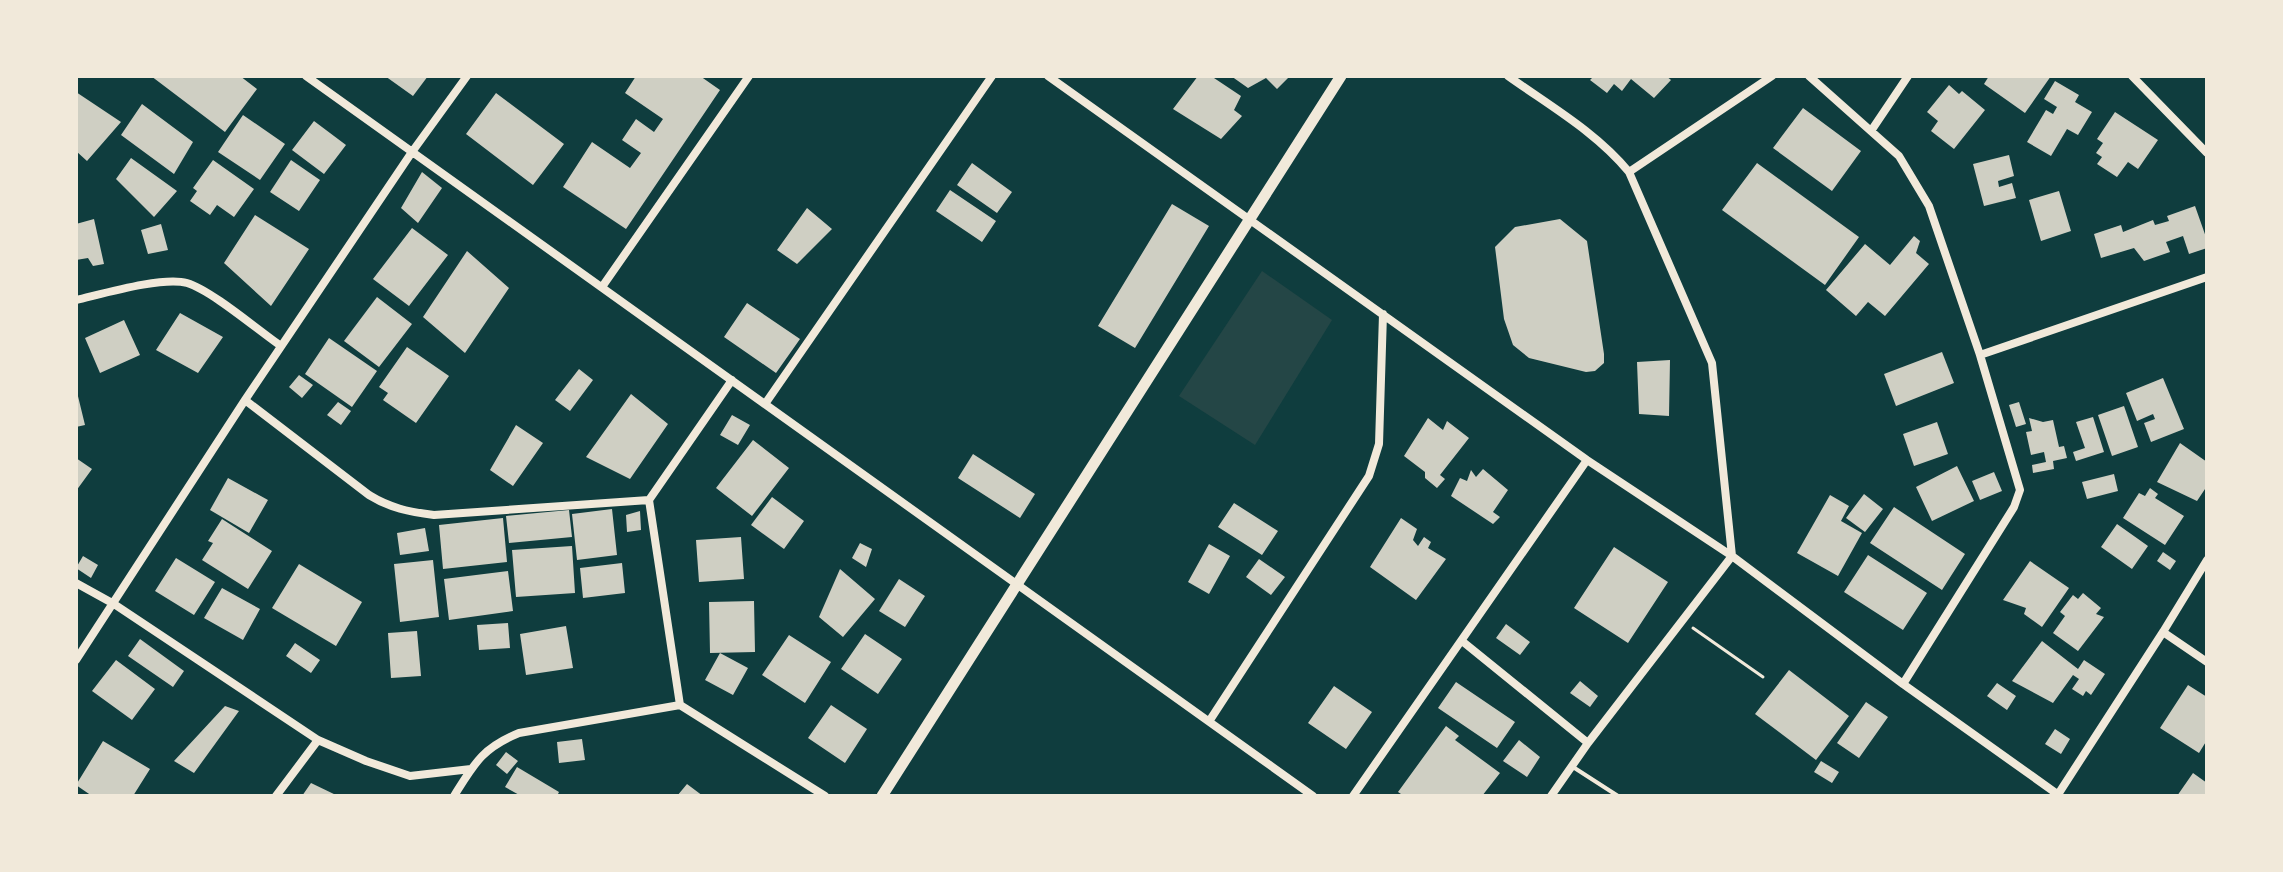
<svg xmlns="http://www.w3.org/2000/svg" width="2283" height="872" font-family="Helvetica,sans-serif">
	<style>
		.green { fill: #244646 }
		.building { fill: #cfcfc3 }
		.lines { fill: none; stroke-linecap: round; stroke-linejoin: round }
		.path { stroke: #f1e9da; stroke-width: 3 }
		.service { stroke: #f1e9da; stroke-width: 4 }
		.minor { stroke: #f1e9da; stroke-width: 8 }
		.secondary { stroke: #f1e9da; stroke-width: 11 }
	</style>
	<rect width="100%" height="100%" fill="#0f3d3e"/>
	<path class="green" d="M1262,271l70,49 -77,125 -76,-49z"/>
	<path class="building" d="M151,76h89l17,13 -32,43z
		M385,76h43l-15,20z
		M636,76h64l20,14 -94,139 -63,-42 29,-45 38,26 11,-15 -19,-13 14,-21 18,13 9,-13 -38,-26z
		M1198,76h13l30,20 -7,14 8,6 -21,23 -48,-30z
		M1231,76h59l-13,13 -11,-11 -18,10z
		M1594,76h72l5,4 -17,18 -23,-19 -9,12 -8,-7 -7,9 -17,-13z
		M1989,76h62l-26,37 -41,-29z
		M2055,81l24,14 -4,7 17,10 -14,23 -11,-6 -16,27 -24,-14 19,-32 7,4 4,-7 -13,-8z
		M1949,85l10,9 3,-3 23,19 -31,39 -23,-18 7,-10 -11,-9z
		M76,92l45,30 -34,39 -11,-10z
		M496,93l68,51 -31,41 -67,-51z
		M142,104l51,38 -19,32 -53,-39z
		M1803,108l58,43 -29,40 -59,-43z
		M2115,112l43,28 -20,29 -10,-7 -11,15 -20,-13 5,-7 -6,-4 7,-10 -6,-4z
		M243,115l42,29 -25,36 -42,-28z
		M314,121l32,24 -22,29 -32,-24z
		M2009,155l5,21 -16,5 1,6 13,-4 4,15 -32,8 -11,-42z
		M131,158l46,33 -23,26 -38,-38z
		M213,160l41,29 -20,28 -17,-12 -7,10 -20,-14 7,-10 -4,-3z
		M291,160l29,20 -21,31 -29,-19z
		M972,163l40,29 -15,21 -40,-28z
		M1757,163l102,74 -34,48 -103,-75z
		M422,172l20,16 -24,35 -17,-15z
		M950,190l46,31 -14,21 -46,-31z
		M2059,191l12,40 -30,10 -12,-41z
		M1172,204l37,22 -74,122 -37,-22z
		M2195,206l12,34v8l-18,6 -6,-18 -17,6 4,10 -26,9 -10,-13 -33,10 -7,-24 27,-9 2,7 30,-12 2,5 14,-4 -2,-5z
		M807,208l25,21 -35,35 -20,-14z
		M255,215l54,34 -38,57 -47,-43z
		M94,219l10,45 -11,2 -5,-8 -12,2v-36z
		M1560,219l27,22 17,113v9l-9,8 -9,1 -57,-14 -16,-13 -9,-26 -9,-72 20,-20z
		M161,224l7,26 -20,4 -7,-24z
		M412,228l36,27 -39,51 -36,-27z
		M1914,236l6,5 -4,12 13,11 -44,52 -17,-14 -12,14 -30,-26 39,-46 25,21z
		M467,251l42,37 -44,65 -42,-36z
		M377,297l35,27 -33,43 -35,-26z
		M747,303l53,36 -24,34 -52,-36z
		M180,313l43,24 -25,36 -42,-23z
		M124,320l16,35 -40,18 -15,-35z
		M329,338l48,33 -25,36 -47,-33z
		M407,347l42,29 -33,47 -33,-23 5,-7 -9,-6z
		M1942,352l12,31 -58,23 -12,-32z
		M1670,360l-1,56 -30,-2 -2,-52z
		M579,369l14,11 -23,31 -15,-11z
		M299,375l14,10 -11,13 -13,-11z
		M2163,378l21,51 -33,13 -7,-19 11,-4 -2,-5 -16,7 -11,-28z
		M76,388l9,37 -9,2z
		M631,394l37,30 -38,55 -44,-22z
		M338,402l13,9 -10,14 -14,-10z
		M2019,402l7,22 -10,3 -7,-22z
		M2124,406l14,41 -26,9 -14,-41z
		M732,415l18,10 -12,20 -18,-10z
		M2093,417l11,35 -28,9 -3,-9 12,-4 -9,-26z
		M1428,418l15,12 4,-9 22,17 -29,37 5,4 -8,9 -12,-10v-6l-21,-16z
		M2029,418l14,4 10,-2 6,27 5,-1 3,12 -14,3 1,8 -21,4 -1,-8 14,-3 -2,-10 -13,3 -5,-23 6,-1z
		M1937,422l11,32 -34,12 -11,-32z
		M516,425l27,18 -30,43 -23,-16z
		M753,440l36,28 -37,48 -36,-28z
		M2180,443l27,19v24l-10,15 -40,-19z
		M973,454l62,40 -15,24 -62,-40z
		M76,458l16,11 -16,22z
		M1957,466l17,35 -42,20 -16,-34z
		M1483,469l25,21 -15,22 7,5 -7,7 -42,-28 9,-18 7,3 4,-11 5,7z
		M1994,472l8,19 -22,9 -8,-19z
		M2114,474l4,17 -31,8 -5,-17z
		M228,478l40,22 -19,33 -39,-23z
		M2150,488l8,6 -3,4 29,18 -19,29 -42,-27 16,-25 6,3z
		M1864,494l19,15 -18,23 -19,-14z
		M1830,495l19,11 -8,15 21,12 -24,43 -41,-23z
		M772,497l32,24 -20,28 -33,-24z
		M1234,503l44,28 -16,24 -44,-28z
		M1894,507l71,47 -23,36 -72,-47z
		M612,509l5,46 -40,5 -5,-46z
		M569,510l3,27 -63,6 -3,-27z
		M640,511l1,19 -14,2 -1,-17z
		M503,518l4,44 -64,7 -4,-44z
		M1401,518l16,11 -4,11 5,6 6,-9 7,5 -3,6 18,11 -30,41 -46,-33z
		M222,519l50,32 -24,38 -46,-29 11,-17 -5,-2z
		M2117,524l31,22 -16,23 -31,-22z
		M425,528l4,23 -29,4 -3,-22z
		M741,537l3,42 -45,3 -3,-42z
		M860,543l12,6 -6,18 -14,-9z
		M1209,544l21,12 -21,38 -21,-12z
		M572,546l3,47 -59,4 -4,-47z
		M1614,547l54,35 -40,61 -54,-35z
		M2163,552l13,9 -6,9 -13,-9z
		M1868,555l59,38 -24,37 -59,-38z
		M83,556l15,9 -7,13 -15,-10z
		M176,558l39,24 -21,33 -39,-24z
		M1259,559l26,18 -14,18 -25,-18z
		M433,560l6,57 -39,5 -6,-58z
		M2030,561l39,27 -27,39 -18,-13 2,-6 -23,-8z
		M622,563l3,30 -42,5 -3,-30z
		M299,564l63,38 -26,44 -64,-38z
		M840,569l35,30 -32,38 -24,-20z
		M508,571l5,40 -64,9 -5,-41z
		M899,579l26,17 -20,31 -26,-16z
		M222,588l38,21 -17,31 -39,-22z
		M2083,593l18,15 -5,6 8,3 -26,34 -25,-18 12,-17 -5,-4 13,-17 5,4z
		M754,601l1,51 -45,1 -1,-51z
		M508,623l2,25 -31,2 -2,-25z
		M1506,624l24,18 -10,13 -24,-17z
		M566,626l7,42 -47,7 -6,-41z
		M417,631l4,45 -30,2 -3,-45z
		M865,634l37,25 -24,35 -37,-25z
		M789,635l42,27 -26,41 -43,-28z
		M140,639l44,32 -11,16 -45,-31z
		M2042,641l36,28 6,-9 21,14 -14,21 -5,-4 -3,5 -11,-7 7,-10 -6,-4 -20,28 -41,-22z
		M295,643l25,17 -9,13 -25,-17z
		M720,653l28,15 -15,27 -28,-15z
		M116,660l39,29 -23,31 -40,-29z
		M1789,670l60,46 -33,44 -61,-46z
		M1580,681l18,15 -8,11 -20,-14z
		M1456,682l59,40 -18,26 -59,-40z
		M1997,683l19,13 -9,14 -20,-14z
		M2188,685l19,12v43l-8,13 -39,-25z
		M1334,686l38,26 -26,37 -38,-26z
		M1866,702l22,15 -29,41 -22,-15z
		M831,705l36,24 -22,34 -37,-25z
		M225,706l14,5 -45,62 -20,-12z
		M1446,726l13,10 -4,4 45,33 -18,23h-78l-6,-4z
		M2055,729l15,10 -9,15 -16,-10z
		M582,739l3,21 -26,3 -2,-21z
		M1519,740l21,17 -13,20 -24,-16z
		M103,741l47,28 -17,27h-41l-16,-11z
		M506,752l12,9 -11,13 -11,-9z
		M1821,761l18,11 -7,11 -18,-11z
		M517,767l42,25 -2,4h-36l-16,-9z
		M2193,773l14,10v13h-30z
		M311,783l27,13h-36z
		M687,784l16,12h-26z"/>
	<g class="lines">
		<path class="path" d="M1693,628l70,49"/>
		<path class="service" d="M1573,767l45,29"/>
		<path class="minor" d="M306,76l1007,720
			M1048,76l539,384 145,96 171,128 157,112
			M1508,76c42,30 88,56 121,96l83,191 20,193 -144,187 -37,53
			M1809,76l90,80 30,50 51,149 40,135 -6,17 -111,177
			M2132,76l75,77
			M1871,131l37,-55
			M1629,172l143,-96
			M602,287l147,-211
			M76,300c26,-6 87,-24 111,-17 24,7 72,48 94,63
			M1980,355l227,-78
			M245,400l124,95c21,13 40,17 65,20l215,-15
			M765,404l227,-328
			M76,583l38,21 204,136 48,21 44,15 61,-7
			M2163,632l44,30
			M1462,641l126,102
			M76,660l169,-260 167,-248 55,-76
			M680,705l-31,-205 83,-120
			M1210,720l159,-244 10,-32 4,-130
			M276,796l42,-56
			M454,796c20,-32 28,-48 65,-63l161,-28 145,91
			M1353,796l234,-336
			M2057,796l106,-164 44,-72"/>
		<path class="secondary" d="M882,796l459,-720"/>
	</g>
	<rect width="2283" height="872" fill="none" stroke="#f1e9da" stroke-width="156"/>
</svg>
